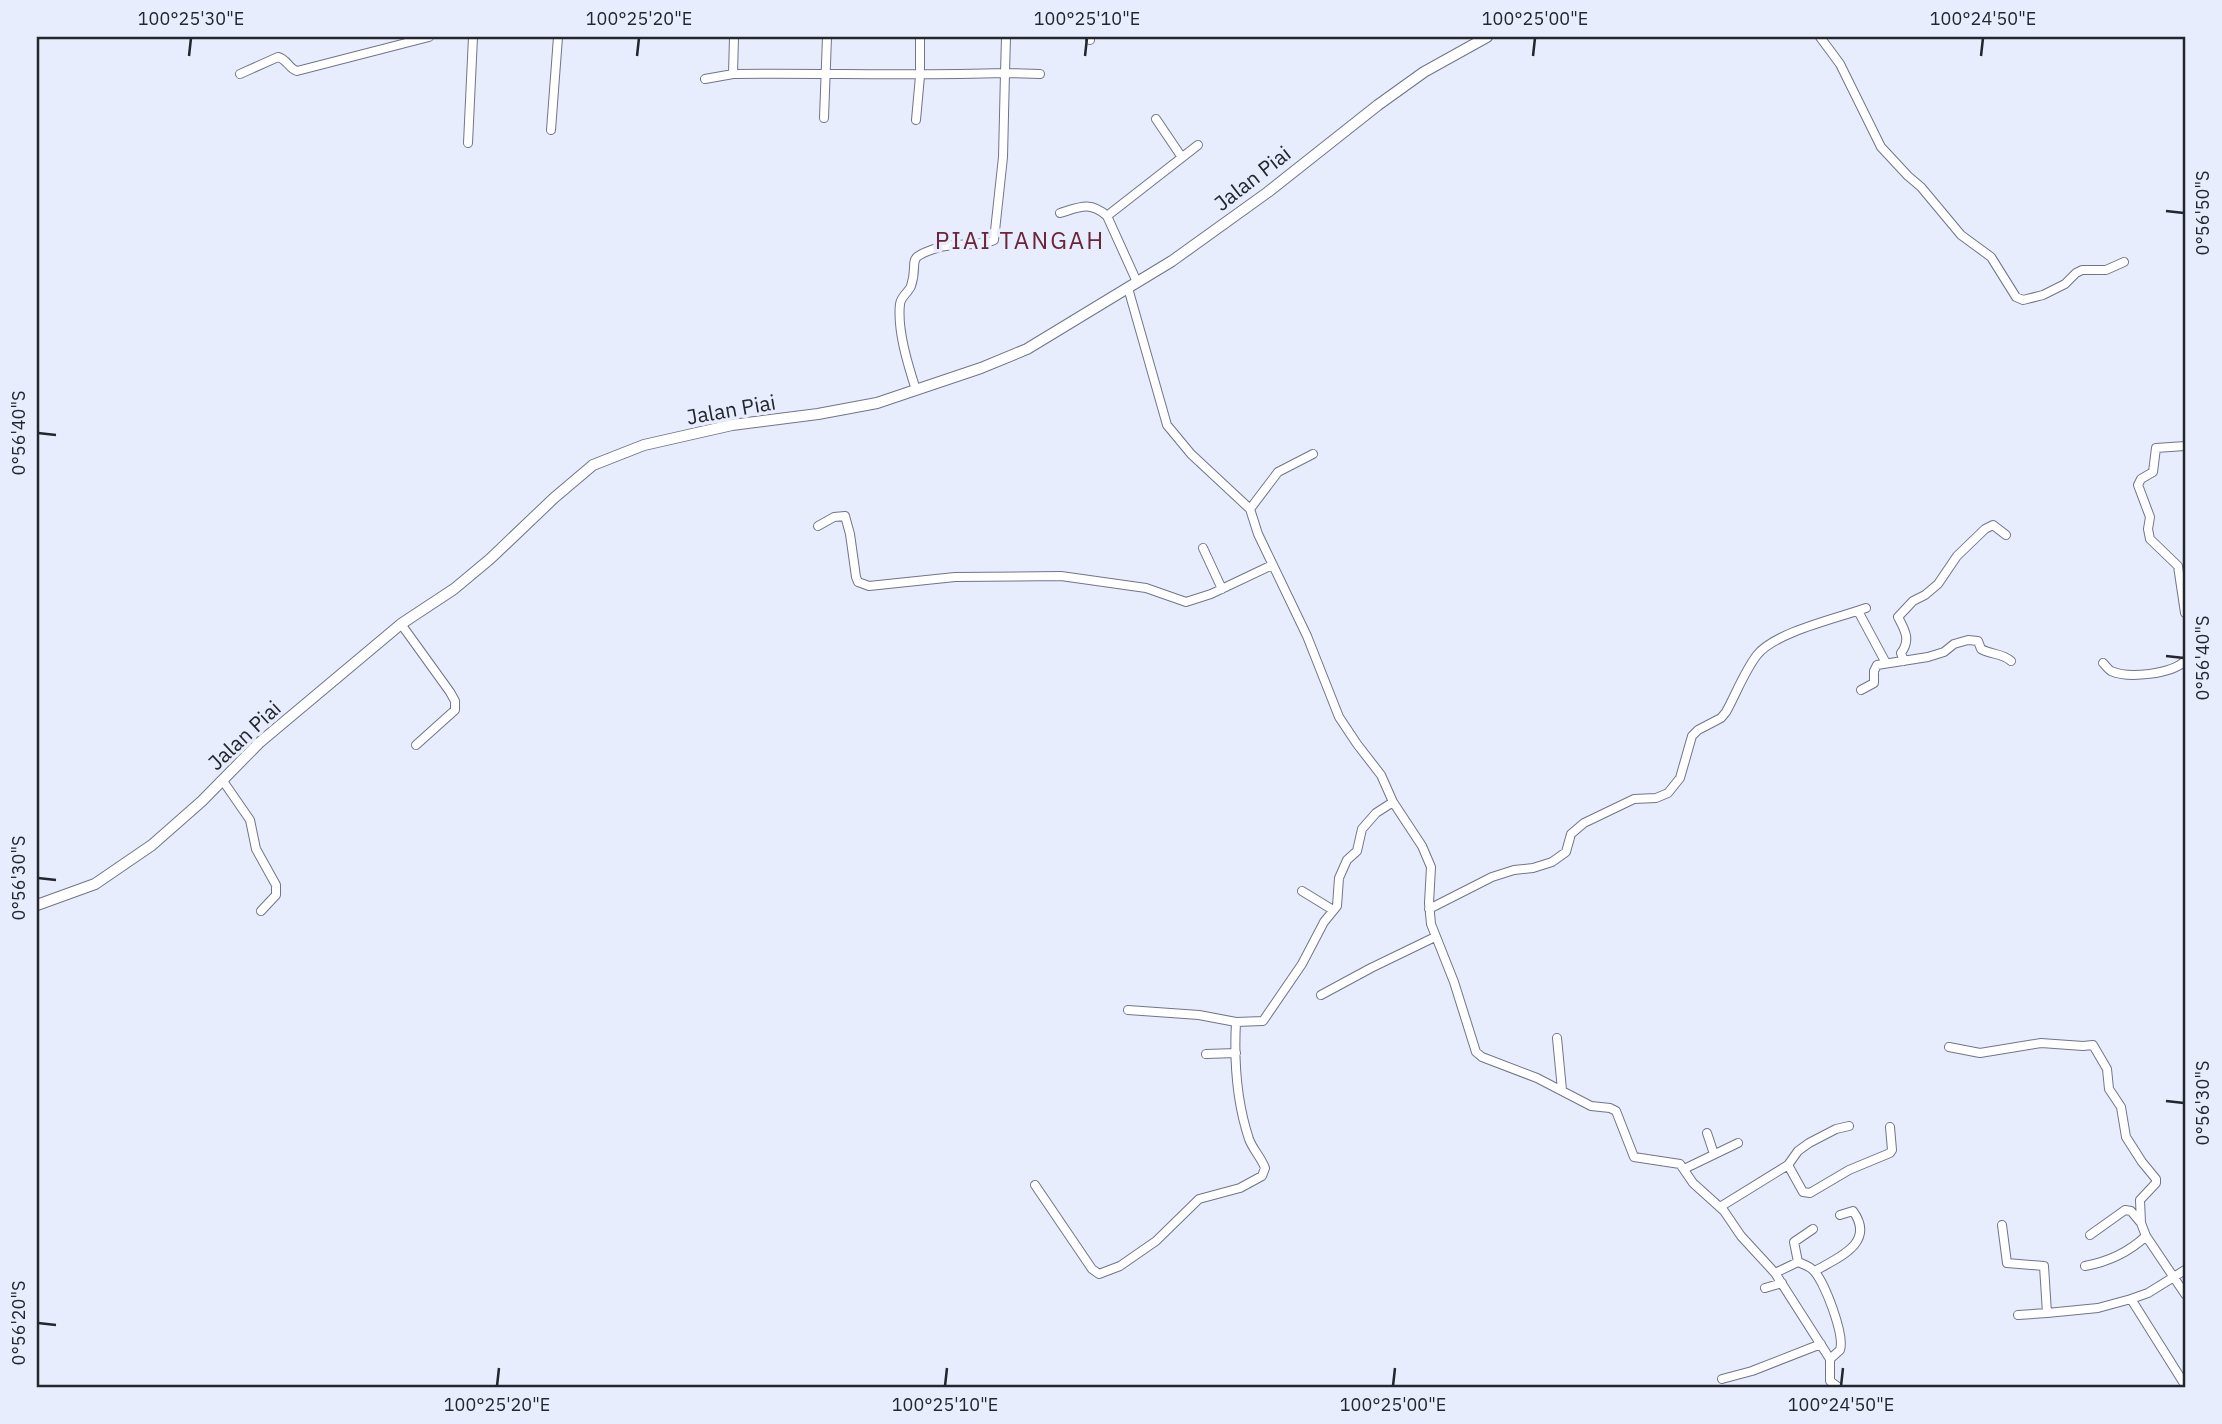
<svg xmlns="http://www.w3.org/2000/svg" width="2222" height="1424" font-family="'IBM Plex Sans',sans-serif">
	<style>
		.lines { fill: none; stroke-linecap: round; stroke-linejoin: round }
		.minor-casing { stroke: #707587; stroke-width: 10 }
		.tertiary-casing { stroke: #707587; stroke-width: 12 }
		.minor { stroke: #fff; stroke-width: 8 }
		.tertiary { stroke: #fff; stroke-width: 10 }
		.ticks { fill: none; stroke: #24262e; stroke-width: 2.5 }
		.labels { text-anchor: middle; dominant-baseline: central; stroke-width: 7; stroke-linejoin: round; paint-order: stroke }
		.street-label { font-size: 21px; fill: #24262e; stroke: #e8edfe }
		.quarter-label { font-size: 24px; letter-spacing: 2px; fill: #6a2538; stroke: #e8edfe }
		.neatline { fill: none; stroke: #24262e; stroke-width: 2.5 }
		.ticks-label { font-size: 18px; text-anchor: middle; fill: #24262e }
	</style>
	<rect width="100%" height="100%" fill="#e8edfe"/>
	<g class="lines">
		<defs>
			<path id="minor" d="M734,37l-1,37c91,-1 181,2 272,-1l1,-36
				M1820,37l20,27 41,83 27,29 13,11 40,48 30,22 25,40 7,3 20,-5 22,-11 11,-11 6,-3h24l18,-8
				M1090,40v-3
				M240,74l38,-17c9,2 11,12 19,14l132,-34
				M705,79l28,-5
				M824,118l3,-81
				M1156,119l25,37
				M916,120l4,-44v-39
				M551,130l7,-93
				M468,143l5,-106
				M1060,213c20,-6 30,-12 47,3l91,-71
				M1107,216l30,66
				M1128,288l39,137 24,29 59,55 8,25 49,102 32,81 18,27 24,31 12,27 29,44 9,21 -2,36 2,21 23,58 22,70 6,5 55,21 54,28 19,2 6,3 18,46 46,7 13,19 31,28 17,25 34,37 55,86v22l8,6
				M916,390c-8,-25 -19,-60 -16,-86 1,-8 9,-12 11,-18 9,-27 -9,-27 29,-39 14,-4 44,-1 54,-7l9,-83 2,-84 35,1
				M2185,446l-29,2 -3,24 -12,7 -3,6 12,32 -2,12 2,10 28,27 7,47
				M1250,509l28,-37 35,-18
				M818,526l16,-9 11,-1 5,18 6,43 2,5 11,4 86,-9 106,-1 85,12 40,14 25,-8 61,-29
				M1203,548l19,41
				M1858,611l28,52
				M401,624l49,68 5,9v9l-39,35
				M1904,661l-3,-8c10,-13 4,-23 -3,-36l15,-16 12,-6 13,-11 19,-28 28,-27 8,-4 13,10
				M2103,663c1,1 6,7 8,8 18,8 60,3 74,-10
				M1861,690l13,-7v-12l3,-6 51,-8 16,-5 10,-8 14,-4 10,1 3,8c11,6 21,4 30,12
				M223,781l27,39 6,29 20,36v10l-15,16
				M1302,891l31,19
				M1429,909l63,-32 22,-7 19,-2 19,-6 14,-10 5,-18 13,-11 50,-24 22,-1 12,-5 12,-15 12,-42 6,-6 23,-12 5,-6c10,-18 18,-40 31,-57 18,-23 81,-37 109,-47
				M1321,995l50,-27 64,-31
				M1128,1010l71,5 37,7 27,-1 39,-57 22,-42 13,-16 2,-28 8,-18 10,-9 5,-22 14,-16 17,-11
				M1557,1038l5,52
				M1949,1047l31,6 61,-10 42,3 10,-1 14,24 2,20 12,18 5,30 16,25 14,17v4l-16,17 1,23 5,13
				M1206,1054l30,-1
				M1707,1133l7,21
				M1788,1165l15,27 7,1 39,-23 41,-17 2,-3 -2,-23
				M1684,1169l54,-26
				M1035,1185l57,84 7,5 21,-8 36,-25 43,-42 41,-11 22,-12 3,-8c-4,-11 -12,-18 -16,-29 -12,-36 -15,-80 -13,-117
				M1720,1207l68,-42 10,-14 11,-8 27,-14 13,-3
				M2002,1225l5,38 37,3 3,47 51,-5 33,-9
				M2090,1235l35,-25 6,1 10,12
				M1798,1262l-4,-20 19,-13
				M2085,1266c22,-4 44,-14 61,-30l39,58
				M2185,1270l-37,23 -17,6 54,86
				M1815,1271c24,-14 61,-28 38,-60l-13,4
				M1775,1273l23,-11c5,2 11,4 15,8 11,10 32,65 27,80l-10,9
				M1765,1288l17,-5
				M2018,1315l29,-2
				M1722,1379l30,-8 69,-27"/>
			<path id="tertiary" d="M37,905l58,-21 57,-39 50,-44 57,-58 142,-119 53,-35 36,-30 64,-61 39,-33 51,-20 88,-20 86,-11 59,-11 104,-35 46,-19 145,-88 96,-69 110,-87 46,-33 63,-35"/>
		</defs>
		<use href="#minor" class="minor-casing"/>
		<use href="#tertiary" class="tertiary-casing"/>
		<use href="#minor" class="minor"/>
		<use href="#tertiary" class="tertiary"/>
	</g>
	<path class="ticks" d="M189,56l2,-18M637,56l2,-18M1085,56l2,-18M1533,56l2,-18M1981,56l2,-18M2166,211l18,2M38,433l18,2M2166,656l18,2M38,878l18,2M2166,1101l18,2M38,1323l18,2M497,1386l2,-18M945,1386l2,-18M1393,1386l2,-18M1841,1386l2,-18"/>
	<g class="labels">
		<g class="street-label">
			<text transform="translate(1252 178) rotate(-38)">Jalan Piai</text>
			<text transform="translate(731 409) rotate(-10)">Jalan Piai</text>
			<text transform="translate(244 735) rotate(-43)">Jalan Piai</text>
		</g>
		<g class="quarter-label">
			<text x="1020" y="240">PIAI TANGAH</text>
		</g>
	</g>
	<rect width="2222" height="1424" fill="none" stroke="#e8edfe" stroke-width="77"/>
	<rect x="38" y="38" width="2146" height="1348" class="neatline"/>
	<g class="ticks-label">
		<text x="191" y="25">100°25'30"E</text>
		<text x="639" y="25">100°25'20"E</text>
		<text x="1087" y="25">100°25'10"E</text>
		<text x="1535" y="25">100°25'00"E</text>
		<text x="1983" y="25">100°24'50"E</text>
		<text transform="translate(2203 213) rotate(-90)" y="6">0°56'50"S</text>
		<text transform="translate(19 433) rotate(-90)" y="6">0°56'40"S</text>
		<text transform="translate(2203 658) rotate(-90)" y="6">0°56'40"S</text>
		<text transform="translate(19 878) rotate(-90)" y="6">0°56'30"S</text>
		<text transform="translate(2203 1103) rotate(-90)" y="6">0°56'30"S</text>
		<text transform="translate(19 1323) rotate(-90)" y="6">0°56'20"S</text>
		<text x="497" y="1411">100°25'20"E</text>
		<text x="945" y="1411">100°25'10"E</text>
		<text x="1393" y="1411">100°25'00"E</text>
		<text x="1841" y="1411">100°24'50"E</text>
	</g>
</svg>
